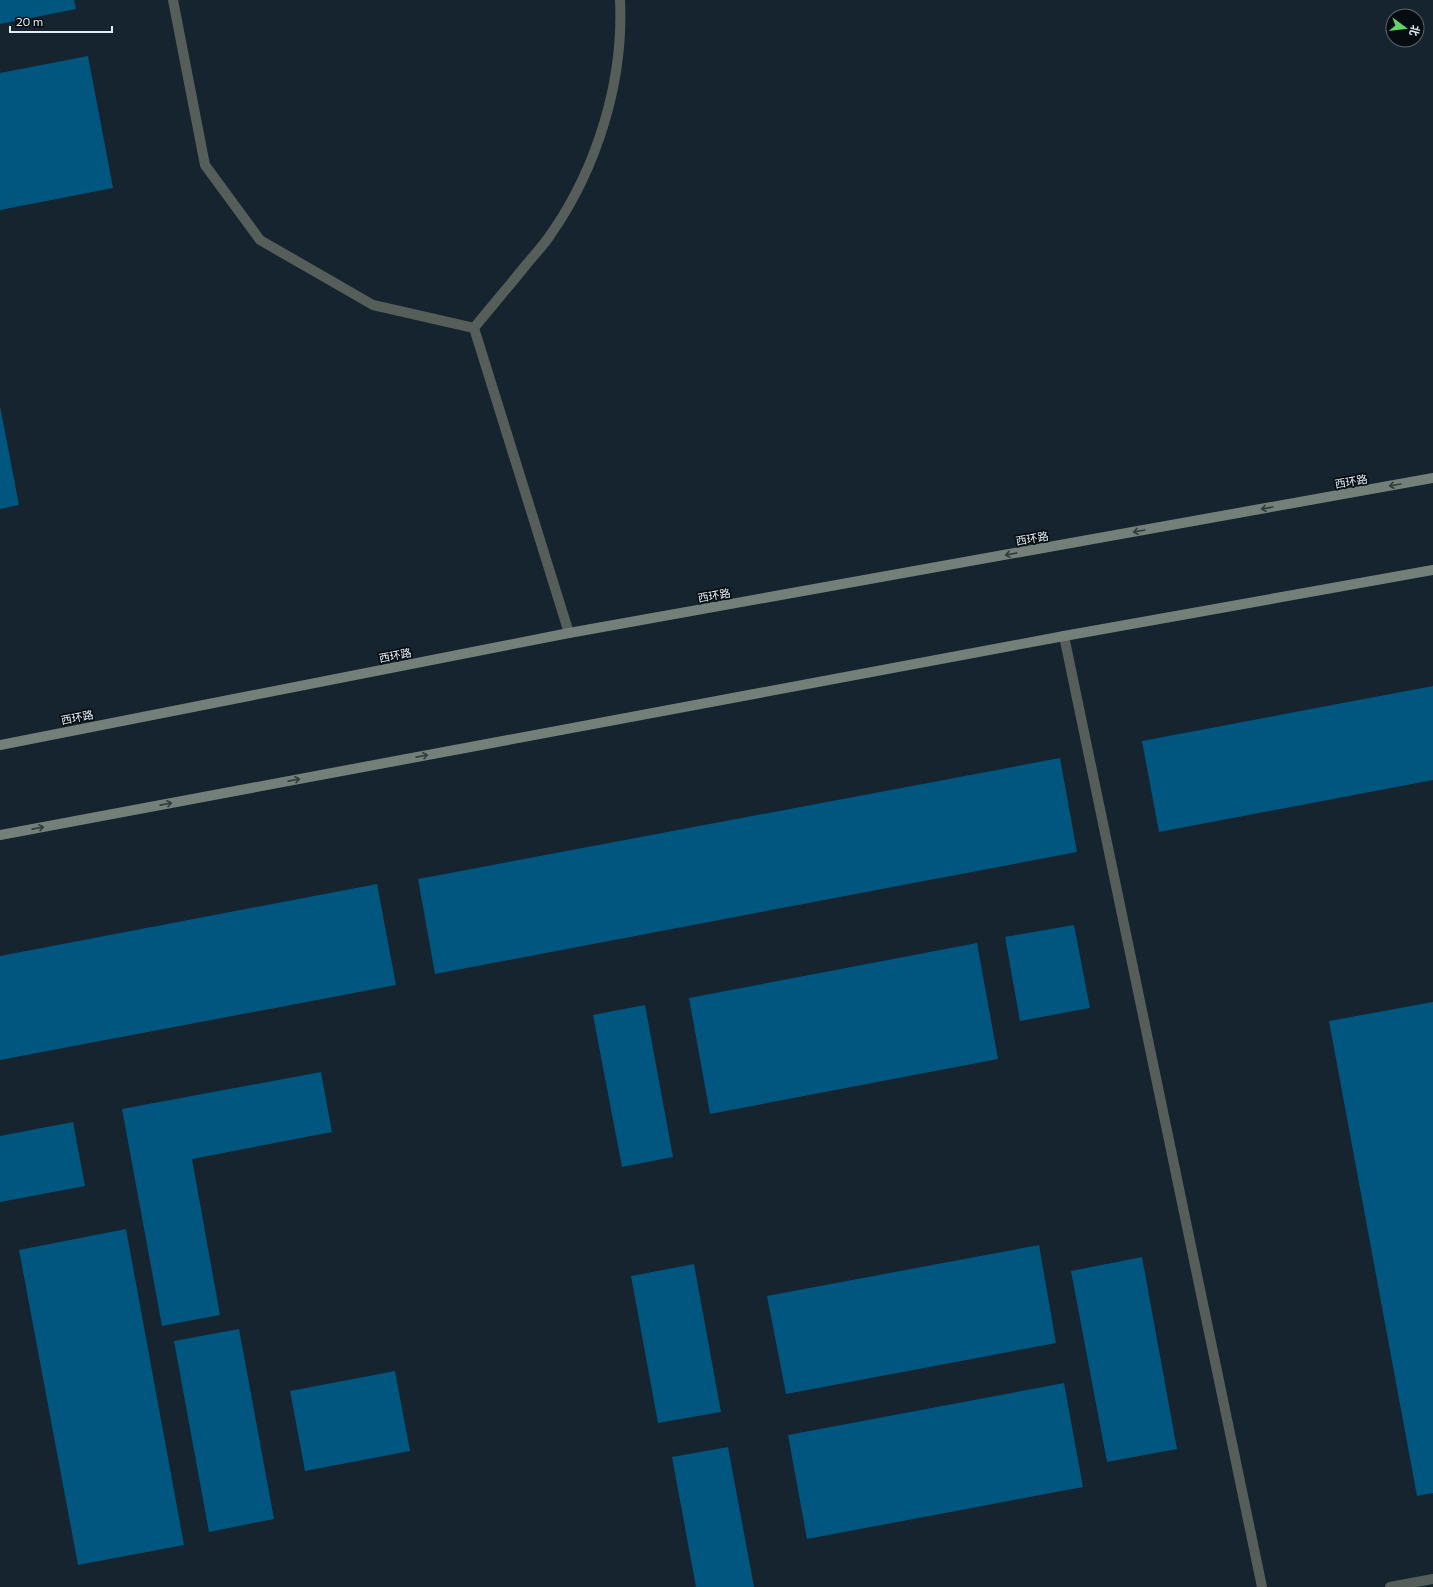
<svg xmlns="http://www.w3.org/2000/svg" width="1433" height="1587" font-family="Commissioner,'Noto Sans SC',sans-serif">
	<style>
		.building { fill: #015680 }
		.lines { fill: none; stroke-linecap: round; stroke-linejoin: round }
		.minor { stroke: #565e5a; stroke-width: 10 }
		.secondary { stroke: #738079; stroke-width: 10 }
		.oneway { stroke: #323a3b }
		.labels { text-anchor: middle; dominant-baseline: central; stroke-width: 3.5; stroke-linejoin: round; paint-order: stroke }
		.street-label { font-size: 11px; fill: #e3edf4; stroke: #060c11 }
	</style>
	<rect width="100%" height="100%" fill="#15242e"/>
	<path class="building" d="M0,0h74l2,9 -76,15z
		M88,56l25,132 -113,22v-137z
		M0,406l19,99 -19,4z
		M1433,686v94l-274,52 -17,-91z
		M1060,758l17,94 -642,122 -17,-95z
		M377,884l19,101 -396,75v-104z
		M1074,925l16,83 -70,13 -15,-84z
		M977,943l21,116 -288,55 -21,-116z
		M1433,1002v491l-16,3 -88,-475z
		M645,1005l28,152 -51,10 -29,-152z
		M321,1072l11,60 -140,27 28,156 -58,11 -40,-217z
		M73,1122l12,64 -85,16v-66z
		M126,1229l58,316 -106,20 -59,-315z
		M1039,1245l17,98 -270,51 -19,-98z
		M1142,1257l35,192 -70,13 -36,-191z
		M694,1264l27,148 -63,11 -27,-147z
		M239,1329l35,190 -65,13 -35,-191z
		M395,1371l15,80 -105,20 -15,-80z
		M1064,1383l19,104 -276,52 -19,-104z
		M728,1447l26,140h-58l-24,-130z"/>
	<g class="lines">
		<path class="minor" d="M173,0l32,165 55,75 113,65 101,23 95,305
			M474,328c17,-21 35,-42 52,-63 8,-10 18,-20 25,-31 46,-66 73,-153 69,-234
			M1064,636l198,951
			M1390,1587l43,-8"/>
		<path class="secondary" d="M0,745l569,-112 864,-155
			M0,835l1064,-199 369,-66"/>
	</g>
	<defs><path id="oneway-shaft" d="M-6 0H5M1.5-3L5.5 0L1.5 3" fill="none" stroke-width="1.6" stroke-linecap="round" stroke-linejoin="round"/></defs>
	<g class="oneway">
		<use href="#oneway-shaft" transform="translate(1395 485) rotate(170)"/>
		<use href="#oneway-shaft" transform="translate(1267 508) rotate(170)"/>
		<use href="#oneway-shaft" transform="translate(1139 531) rotate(170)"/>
		<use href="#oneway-shaft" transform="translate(1011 554) rotate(170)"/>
		<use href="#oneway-shaft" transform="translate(422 756) rotate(-11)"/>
		<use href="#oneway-shaft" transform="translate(294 780) rotate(-11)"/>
		<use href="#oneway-shaft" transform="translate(166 804) rotate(-11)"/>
		<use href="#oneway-shaft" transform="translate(38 828) rotate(-11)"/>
	</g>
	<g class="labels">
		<g class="street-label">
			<text transform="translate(1351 481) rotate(-10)">西环路</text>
			<text transform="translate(1032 538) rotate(-10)">西环路</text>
			<text transform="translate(714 595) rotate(-10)">西环路</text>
			<text transform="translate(395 655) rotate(-11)">西环路</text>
			<text transform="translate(77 717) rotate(-11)">西环路</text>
		</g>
	</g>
	<g transform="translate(1405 28) rotate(105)"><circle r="19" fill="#060c11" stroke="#5e666c"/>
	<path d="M0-3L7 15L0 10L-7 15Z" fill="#61d46a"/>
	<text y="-6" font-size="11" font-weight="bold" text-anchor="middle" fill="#e3edf4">北</text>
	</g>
	<path d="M10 26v6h102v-6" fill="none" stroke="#e3edf4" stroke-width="2"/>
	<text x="16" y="26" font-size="12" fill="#e3edf4" stroke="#060c11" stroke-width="3" paint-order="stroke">20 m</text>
</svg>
